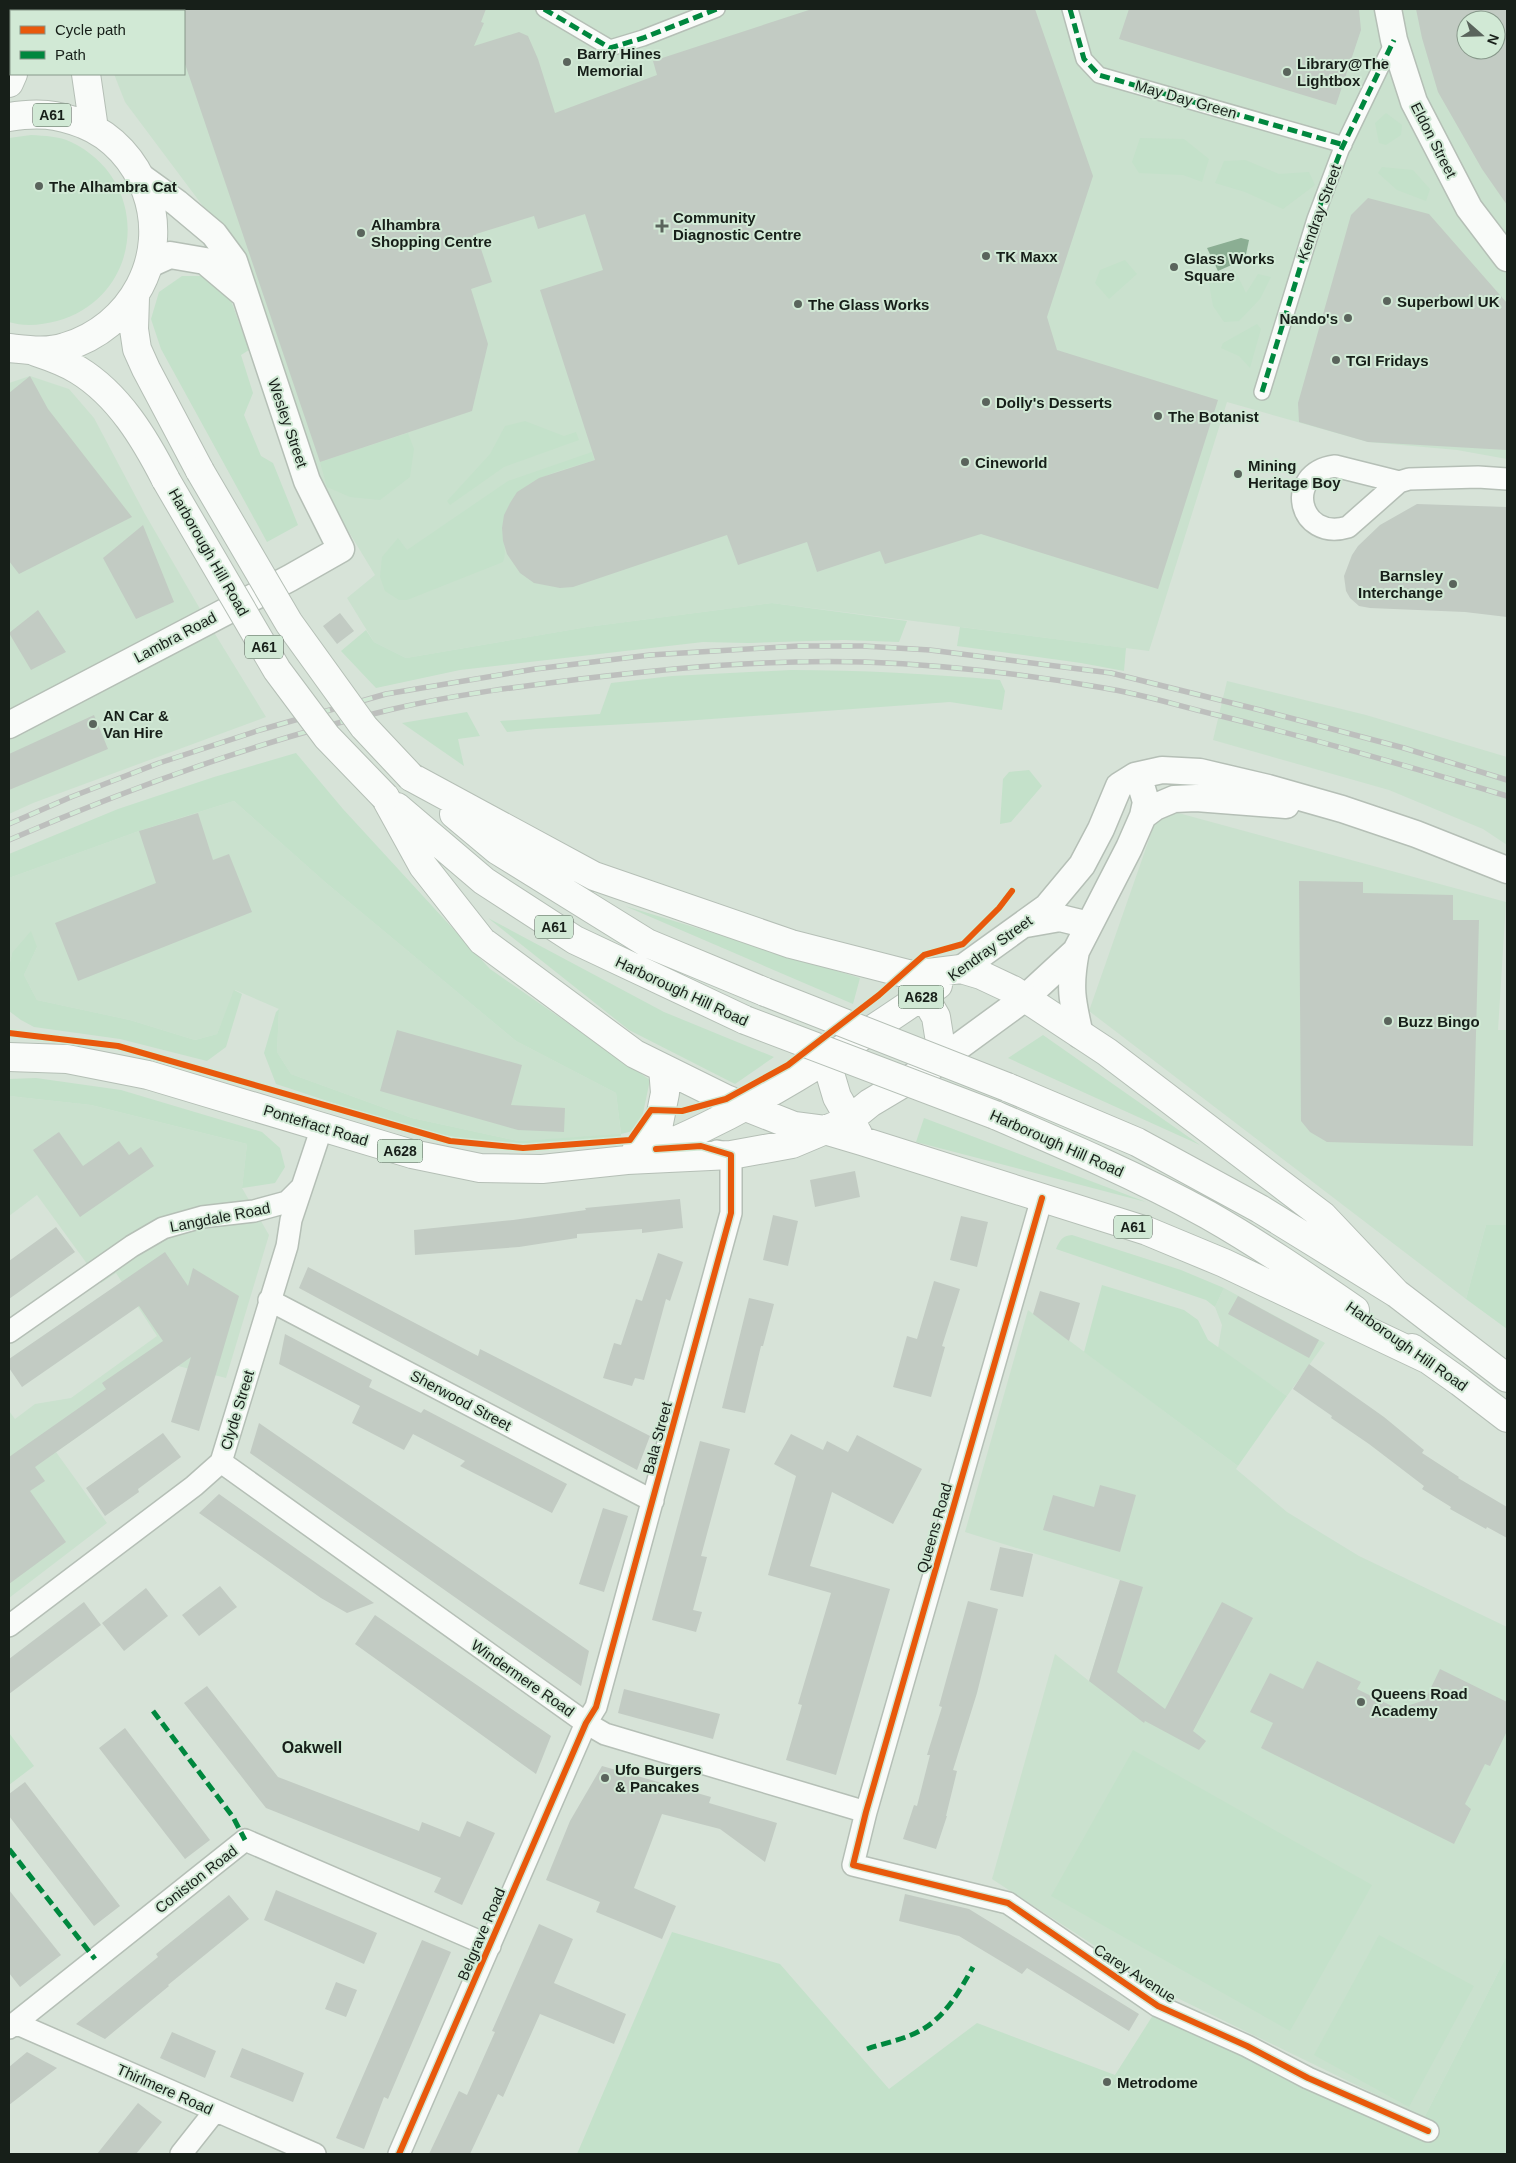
<svg xmlns="http://www.w3.org/2000/svg" width="1516" height="2163" font-family="Arial,sans-serif">
	<style>
		.built { fill: #cae1ce; fill-rule: evenodd }
		.green { fill: #c4e1ca }
		.water { fill: #8bae93 }
		.building { fill: #c2cbc3; fill-rule: evenodd }
		.lines { fill: none; stroke-linecap: round; stroke-linejoin: round }
		.pedestrian-casing { stroke: #b5bfb6; stroke-width: 18 }
		.minor-casing { stroke: #b5bfb6; stroke-width: 24 }
		.tertiary-casing { stroke: #b5bfb6; stroke-width: 29 }
		.trunk-casing { stroke: #b5bfb6; stroke-width: 30 }
		.pedestrian { stroke: #f9fbf9; stroke-width: 15 }
		.minor { stroke: #f9fbf9; stroke-width: 21 }
		.tertiary { stroke: #f9fbf9; stroke-width: 26 }
		.trunk { stroke: #f9fbf9; stroke-width: 28 }
		.rail-casing { stroke: #bdbfbd; stroke-width: 5.5 }
		.rail { stroke: #d1e9d5; stroke-width: 4; stroke-dasharray: 11; stroke-linecap: butt }
		.trunk-bridge-casing { stroke: #b5bfb6; stroke-width: 30; stroke-linecap: butt }
		.trunk-bridge { stroke: #f9fbf9; stroke-width: 28 }
		.quiet { stroke: #00873e; stroke-width: 5; stroke-dasharray: 10 5; stroke-linecap: butt }
		.cycleway-casing { stroke: #d1e9d5; stroke-width: 9 }
		.cycleway { stroke: #e8590c; stroke-width: 6 }
		.poi-dot { fill: #5a645c; stroke: #d1e9d5; stroke-width: 2 }
		.labels { text-anchor: middle; dominant-baseline: central; stroke-width: 4; stroke-linejoin: round; paint-order: stroke }
		.shield { fill: #d1e9d5; stroke: #4f5c51; stroke-width: 1 }
		.shield-label { font-size: 14px; font-weight: bold; fill: #171f19 }
		.poi-label { font-size: 15px; font-weight: bold; fill: #171f19; stroke: #d1e9d5; text-anchor: start }
		.street-label { font-size: 15px; fill: #171f19; stroke: #d1e9d5 }
		.neighbourhood-label { font-size: 16px; font-weight: bold; fill: #171f19; stroke: #d1e9d5 }
	</style>
	<rect width="100%" height="100%" fill="#d7e3d8"/>
	<path class="built" d="M106,9h1401v450l-50,-9 -89,-8 -141,-40 -78,249 -377,-48 -185,24 -181,31 -32,-16 -27,-44 28,-23 -51,-84 -83,-234 -116,-155 -11,-28h70v-63h-78zM1466,20h30v30h-30z
		M30,376l39,13 25,29 51,96 62,107 59,96 -233,86 -24,11v-431z
		M1227,681l139,34 141,42v88l-24,-16 -94,-39 -176,-50z
		M234,801l91,81 191,159 100,52 5,42 -103,6 -106,-23 -121,-44 -14,-22 2,-43 -44,-19 -18,44 -22,6 -65,-20 -93,-20 -13,-25 13,-28 -25,6 -3,14v-89l130,-47z
		M1160,808l346,94 -8,128h9v195h-21l-20,74 -377,-288z
		M9,1096l82,9 156,39 -5,44 27,47 -43,143 -48,-12 -122,86 51,71 -98,75v-187l6,8 20,-15 36,-6 86,-62 -41,-63 -15,10 -64,-88 -28,21z
		M1224,1288l101,55 -38,53 -69,-48 4,-23 -7,-18z
		M1028,1310l210,156 -2,3 51,43 72,44 148,71v328l-83,163 -255,-124 -177,-115 63,-225 34,27 31,-101 -155,-48z"/>
	<path class="green" d="M1386,113l16,12 -1,10 -15,10 -7,-2 -4,-20z
		M31,135c14,1 28,1 40,7 82,39 73,155 -14,179 -15,4 -33,6 -48,1v-184z
		M1140,138l44,1 25,20 -7,23 -19,-7 -44,-2 -7,-11z
		M1245,160l34,14 30,-2 6,13 -32,24 -38,-17 -30,-9 9,-22z
		M1382,167l31,3 17,19 -4,12 -29,-11 -19,-17z
		M1125,260l12,14 -28,25 -14,-16 5,-13z
		M1235,270l11,23 12,-19 13,3 -11,22 -21,22 -15,1 -11,-16 -5,-28z
		M182,276h25l22,19 20,55 -8,5 12,38 -9,22 17,41 12,7 25,62 -31,17 -106,-193 -10,-30 8,-27z
		M1257,324l4,5 -11,39 -11,-12 -18,-8 2,-5z
		M525,421l39,15 12,-4 3,8 -75,27 -54,38 -3,-4 43,-47 15,-28z
		M408,433l6,16 -4,28 -30,23 -30,-3 -23,-10 -7,-25z
		M592,452l2,8c-36,12 -84,19 -91,64 -2,14 5,26 0,38l-96,38h-8l-14,-9 -5,-14 2,-20 16,-19 9,12 101,-69z
		M772,603l135,18 -8,21 -56,-2 -94,3 -46,-1 -243,28 -84,18 -35,-37 25,-21 8,12 32,16 181,-31z
		M960,627l166,21 -2,23 -43,-8 -124,-17z
		M791,670c70,0 139,4 209,10l5,11 -3,19 -52,-8 -267,19 -147,8 -29,3 -7,-11 100,-7 11,-31 61,-7z
		M467,712l13,24 -22,3 6,27 -62,-43z
		M296,753l47,56 147,160 160,111 -8,38 -9,13 -12,3v4c-32,2 -66,8 -98,7 -83,-2 -169,-36 -247,-61l-12,-31 12,-41 3,-3 -2,43 14,22 121,44 106,23 103,-7 -5,-41 -100,-52 -191,-159 -91,-81 -95,30 -130,47v-24l109,-45 96,-32z
		M1029,770l13,16 -31,36 -11,2 3,-45 6,-7z
		M625,906l235,72 -7,26z
		M488,918l176,94 110,45 -39,27 -106,-54z
		M31,931l6,16 -13,28 13,25 93,20 65,20 22,-6 17,-44 8,4 -16,53 -19,14 -87,-22 -86,-12 -13,-7 -12,-9v-44l3,-14z
		M1043,1035l157,110 -192,-87z
		M36,1078l85,12 141,42 18,16 5,19 -10,16 -33,5 5,-44 -156,-39 -82,-9v-17z
		M924,1118l222,84 -230,-60z
		M1486,1225h21v104l-41,-30z
		M1072,1235l109,35 43,18 -9,19 -9,-7 -150,-51c4,-9 6,-13 16,-14z
		M1102,1285l82,25 14,10 10,20 79,56 -49,70 -154,-114z
		M9,1733l25,33 -25,19z
		M1133,1750l239,135 -82,146 -239,-135z
		M672,1932l108,32 109,125 88,-66 138,52 40,-63 284,125 -3,-11 -12,-8 83,-163v199h-930z
		M1379,1935l95,51 -65,121 -95,-52z"/>
	<path class="water" d="M1241,238l8,2 -4,19 -27,12 -11,-23z"/>
	<path class="building" d="M184,9h302l-5,13 3,1 -10,23 45,-14 9,4 10,23 17,54 102,-38 -4,-14 159,-52h223l58,167 -46,141 10,33 161,50 -60,189 -177,-55 -96,30 -5,-13 -63,21 -10,-30 -69,23 -11,-30 -154,52 -13,1 -26,-5 -14,-10 -13,-19 -4,-13 -1,-13 2,-13 6,-12 7,-11 22,-14 56,-18 -55,-170 63,-20 -18,-56 -47,15 -4,-13 -58,18 16,48 -21,7 17,55 -16,67 -152,51 -136,-401z
		M1129,9h230l2,21 -25,75 -217,-66z
		M1416,9h91v196l-25,-36 -44,-77 -16,-54zM1466,20h30v30h-30z
		M1368,198l61,16 78,89v147l-139,-8 -69,-20 -1,-19 53,-188z
		M30,376l18,33 84,108 -113,57 -10,-13v-168z
		M1417,504l90,3v110l-42,-5 -95,-4 -11,-2 -9,-8 -4,-7 -2,-15 8,-21 6,-9 22,-21z
		M143,525l31,77 -38,17 -33,-61z
		M38,610l28,42 -35,18 -22,-37z
		M340,613l14,18 -17,13 -14,-18z
		M94,715l14,34 -99,41v-36z
		M198,813l15,47 16,-6 23,58 -174,69 -23,-58 101,-40 -17,-52z
		M1299,881l64,1v11l90,2v25h26l-6,226 -146,-4 -17,-10 -9,-11z
		M397,1030l125,35 -11,40 54,3 -1,24 -46,-2 -138,-39z
		M59,1132l24,34 36,-25 10,14 12,-8 13,19 -74,51 -47,-67z
		M855,1171l5,26 -45,10 -5,-27z
		M680,1199l3,29 -41,5v-4l-65,5v4l-58,9 -104,8 -1,-25 99,-10 73,-10 -1,-2z
		M773,1215l25,6 -10,45 -25,-6z
		M961,1216l27,6 -11,45 -27,-7z
		M56,1227l19,25 -66,47v-38z
		M165,1252l23,34 5,-18 46,28 -40,135 -28,-9 20,-65 -156,110 10,14 -15,10 36,51 -57,42v-127l97,-68 -4,-6 61,-42 -24,-35 -117,81 -13,-19v-9z
		M658,1253l25,9 -13,39 -4,-2 -22,81 -9,-2 -3,8 -29,-8 11,-35 7,2 15,-46 6,2z
		M308,1267l170,89 2,-7 170,87 -13,34 -338,-182z
		M934,1281l26,8 -18,57 3,1 -14,50 -38,-10 14,-51 10,3z
		M1040,1291l40,12 -11,38 -36,-27z
		M1238,1296l81,44 -10,18 -81,-44z
		M749,1298l25,6 -11,42h-2l-16,67 -23,-5z
		M285,1334l87,46 -3,7 52,26 3,-4 143,75 -15,29 -92,-47 5,-5 -52,-27 -9,16 -52,-27 8,-17 -81,-42z
		M1309,1364l75,53 40,33 -2,3 37,24 -1,1 49,29v31l-20,-11 -1,2 -36,-20 1,-2 -29,-18 2,-3 -55,-42 -38,-26 1,-2 -39,-27z
		M259,1423l330,228 -8,35 -331,-233z
		M163,1433l18,24 -43,32 1,3 -34,24 -19,-28z
		M791,1434l32,16 4,-9 21,11 9,-17 65,34 -29,55 -61,-32 -22,74 80,23 -54,186 -50,-15 16,-55 -4,-1 33,-111 -63,-18 28,-99 -22,-12z
		M700,1441l30,8 -29,107 6,1 -14,53 9,2 -6,20 -44,-12z
		M1100,1485l36,10 -16,57 -77,-22 10,-35 41,12z
		M219,1494l86,61 69,48 -27,10 -26,-15 -122,-85z
		M603,1508l25,8 -24,76 -25,-8z
		M1000,1547l33,7 -10,43 -33,-7z
		M1120,1580l23,7 -26,85 48,37 57,-107 31,16 -60,113 13,10 -7,9 -54,-29 -1,2 -55,-42z
		M220,1586l17,21 -38,29 -17,-21z
		M146,1588l22,28 -44,35 -22,-28z
		M968,1601l30,8 -21,84 -24,77 4,1 -11,45h1l-11,33 -33,-10 11,-34 3,1 13,-51h-3l15,-48 -3,-1z
		M84,1602l17,23 -92,69v-35z
		M375,1615l176,121 -15,38 -181,-130z
		M1317,1661l44,21 -4,7 41,20 27,-9 15,-31 67,33v29l-17,35 -5,-2 -20,40 6,5 -17,35 -193,-96 12,-25 -23,-11 20,-39 33,16z
		M207,1686l71,91 141,54 3,-9 38,15 7,-16 28,12 -33,72 -28,-13 7,-14 -175,-70 -82,-105z
		M624,1689l96,25 -7,25 -95,-26z
		M125,1728l85,112 -25,19 -86,-111z
		M602,1766l109,31 -2,6 68,20 -12,39 -45,-33 -58,-15 -28,74 42,18 -14,33 -66,-27 4,-10 -54,-22 24,-59z
		M25,1782l95,124 -26,20 -85,-110v-22z
		M9,1890l52,65 -41,32 -11,-14z
		M276,1890l101,43 -13,31 -100,-44z
		M905,1894l64,15 170,105 -10,17 -102,-63 -5,6 -63,-38 -60,-15z
		M229,1895l20,24 -81,66 1,1 -64,53 -29,-15 82,-67 -2,-3z
		M539,1924l34,15 -19,44 72,31 -12,30 -74,-30 -37,83 -5,-3 -28,60h-41l30,-63 8,4 28,-63 -3,-1z
		M422,1940l29,12 -63,147 -4,-2 -20,52 -28,-11z
		M336,1982l21,8 -11,27 -21,-8z
		M172,2032l44,19 -11,27 -45,-20z
		M242,2048l62,25 -11,29 -63,-25z
		M27,2052l30,16 -48,37v-38z
		M138,2103l24,19 -26,32h-39z"/>
	<g class="lines">
		<defs>
			<path id="pedestrian" d="M544,9l66,39 33,-10 74,-29
				M1070,9l14,50 15,16 245,70
				M1262,392l53,-173 26,-69 53,-110"/>
			<path id="minor" d="M1335,466l64,16 -51,45c-50,15 -65,-54 -13,-61z
				M1399,482l10,-3 69,-2 29,2
				M1042,1198l-176,614 -13,53 155,38 150,103 89,40 61,32 120,53
				M269,1300l384,201
				M9,1332l123,-86 31,-18 39,-11 52,-6 33,-9 15,-15 20,-60
				M221,1462l365,261 19,11 261,78
				M9,1626l185,-140 27,-24 66,-216 4,-26 11,-33
				M15,2023l300,131
				M9,2028l236,-188 245,106
				M181,2154l34,-43
				M399,2154l187,-431 10,-16 135,-494v-58l-14,-4"/>
			<path id="tertiary" d="M1388,9l6,31 20,62 55,106 38,50
				M150,264l20,-9 35,6 39,33
				M9,725l281,-147 51,-29 -34,-68 -73,-220 -20,-27 -37,-31 -36,-26
				M1143,816l12,-9 19,-8 22,-1 90,7
				M1026,924l34,-6 29,7
				M1076,951c-7,36 -4,49 4,84
				M961,969l86,-62 35,-42 19,-36 18,-43 16,-10 27,-6 38,2 68,16 74,21 74,25 91,36
				M932,1066l93,-68 51,-47 53,-103 14,-32 3,-14 -5,-17 -6,-9"/>
			<path id="trunk" d="M82,9v2
				M39,11l1,-2
				M86,74l8,55
				M9,83l4,-9
				M9,117c29,-5 47,-3 74,7 30,12 52,37 63,67 24,66 -14,136 -81,156 -18,6 -37,3 -56,1
				M135,297l-1,32 3,20 9,20 54,102
				M36,352c15,5 29,10 42,18 41,25 67,69 88,110
				M411,777l183,99 197,68 121,31 49,-6 20,6 32,15 94,62 216,164 73,77
				M385,797l38,69 59,75 153,113 91,45 68,27 31,4 37,11 285,90 77,32 203,96
				M397,807l87,74 91,59 170,80
				M454,814l43,36 150,93 118,49
				M9,1057l58,2 81,16 264,79 68,14 62,1 85,-9 104,-5 61,-11 57,-24 21,-17 62,-37 8,-24 -4,-25 -24,-42
				M826,1060l11,37 21,37
				M1007,1087l130,55 123,67 136,84 111,85
				M995,1115c72,31 144,62 213,100 51,29 99,62 147,95
				M635,1153l22,-20 8,-40 -2,-25
				M644,1154c106,-42 201,-105 294,-169
				M1412,1348l48,34 47,36"/>
		</defs>
		<use href="#pedestrian" class="pedestrian-casing"/>
		<use href="#minor" class="minor-casing"/>
		<use href="#tertiary" class="tertiary-casing"/>
		<use href="#trunk" class="trunk-casing"/>
		<use href="#pedestrian" class="pedestrian"/>
		<use href="#minor" class="minor"/>
		<use href="#tertiary" class="tertiary"/>
		<use href="#trunk" class="trunk"/>
		<defs>
			<path id="rail" d="M9,824l62,-27 88,-34 101,-33 126,-36 149,-25 115,-14 148,-9h65l67,4 181,23 149,37 144,38 103,32
				M9,840c123,-53 250,-99 380,-130 62,-15 127,-23 191,-31 94,-11 190,-20 285,-17 80,3 160,12 239,26 38,6 75,18 113,27 97,24 194,52 290,81"/>
		</defs>
		<use href="#rail" class="rail-casing"/>
		<use href="#rail" class="rail"/>
		<defs>
			<path id="trunk-bridge" d="M200,471l89,152 75,104 47,50
				M166,480l111,190 50,67 58,60
				M765,992l242,95
				M745,1020l250,95"/>
		</defs>
		<use href="#trunk-bridge" class="trunk-bridge-casing"/>
		<use href="#trunk-bridge" class="trunk-bridge"/>
		<path class="quiet" d="M544,9l66,39 33,-10 74,-29
			M1070,9l14,50 15,16 245,70
			M1262,392l53,-173 26,-69 53,-110
			M153,1711l80,106 12,23
			M9,1849l86,110
			M867,2049c14,-5 30,-8 44,-14 31,-12 47,-41 62,-68"/>
		<defs>
			<path id="cycleway" d="M9,1033l109,13 332,95 73,7 107,-8 21,-30 31,1 44,-12 62,-34 91,-70 45,-40 39,-11 36,-36 13,-17
				M1042,1198l-176,614 -13,53 155,38 150,103 89,40 61,32 120,53
				M399,2154l187,-431 10,-16 135,-494v-58l-30,-9 -45,3"/>
		</defs>
		<use href="#cycleway" class="cycleway-casing"/>
		<use href="#cycleway" class="cycleway"/>
	</g>
	<g class="poi-dot">
		<circle cx="567" cy="62" r="5"/>
		<circle cx="1287" cy="72" r="5"/>
		<circle cx="39" cy="186" r="5"/>
		<path d="M659.5 218.5h5v5h5v5h-5v5h-5v-5h-5v-5h5z"/>
		<circle cx="361" cy="233" r="5"/>
		<circle cx="986" cy="256" r="5"/>
		<circle cx="1174" cy="267" r="5"/>
		<circle cx="1387" cy="301" r="5"/>
		<circle cx="798" cy="304" r="5"/>
		<circle cx="1348" cy="318" r="5"/>
		<circle cx="1336" cy="360" r="5"/>
		<circle cx="986" cy="402" r="5"/>
		<circle cx="1158" cy="416" r="5"/>
		<circle cx="965" cy="462" r="5"/>
		<circle cx="1238" cy="474" r="5"/>
		<circle cx="1453" cy="584" r="5"/>
		<circle cx="93" cy="724" r="5"/>
		<circle cx="1388" cy="1021" r="5"/>
		<circle cx="1361" cy="1702" r="5"/>
		<circle cx="605" cy="1778" r="5"/>
		<circle cx="1107" cy="2082" r="5"/>
	</g>
	<g class="labels">
		<g class="shield">
			<rect x="33" y="103.5" width="38" height="23" rx="4"/>
			<rect x="245" y="635.5" width="38" height="23" rx="4"/>
			<rect x="535" y="915.5" width="38" height="23" rx="4"/>
			<rect x="898.5" y="985.5" width="45" height="23" rx="4"/>
			<rect x="377.5" y="1139.5" width="45" height="23" rx="4"/>
			<rect x="1114" y="1215.5" width="38" height="23" rx="4"/>
		</g>
		<g class="shield-label">
			<text x="52" y="115">A61</text>
			<text x="264" y="647">A61</text>
			<text x="554" y="927">A61</text>
			<text x="921" y="997">A628</text>
			<text x="400" y="1151">A628</text>
			<text x="1133" y="1227">A61</text>
		</g>
		<g class="poi-label">
			<text x="577" y="53">Barry Hines<tspan x="577" dy="17">Memorial</tspan></text>
			<text x="1297" y="63">Library@The<tspan x="1297" dy="17">Lightbox</tspan></text>
			<text x="49" y="186">The Alhambra Cat</text>
			<text x="673" y="217">Community<tspan x="673" dy="17">Diagnostic Centre</tspan></text>
			<text x="371" y="224">Alhambra<tspan x="371" dy="17">Shopping Centre</tspan></text>
			<text x="996" y="256">TK Maxx</text>
			<text x="1184" y="258">Glass Works<tspan x="1184" dy="17">Square</tspan></text>
			<text x="1397" y="301">Superbowl UK</text>
			<text x="808" y="304">The Glass Works</text>
			<text x="1338" y="318" text-anchor="end">Nando's</text>
			<text x="1346" y="360">TGI Fridays</text>
			<text x="996" y="402">Dolly's Desserts</text>
			<text x="1168" y="416">The Botanist</text>
			<text x="975" y="462">Cineworld</text>
			<text x="1248" y="465">Mining<tspan x="1248" dy="17">Heritage Boy</tspan></text>
			<text x="1443" y="575" text-anchor="end">Barnsley<tspan x="1443" dy="17">Interchange</tspan></text>
			<text x="103" y="715">AN Car &amp;<tspan x="103" dy="17">Van Hire</tspan></text>
			<text x="1398" y="1021">Buzz Bingo</text>
			<text x="1371" y="1693">Queens Road<tspan x="1371" dy="17">Academy</tspan></text>
			<text x="615" y="1769">Ufo Burgers<tspan x="615" dy="17">&amp; Pancakes</tspan></text>
			<text x="1117" y="2082">Metrodome</text>
		</g>
		<g class="street-label">
			<text transform="translate(1186 99) rotate(16)">May Day Green</text>
			<text transform="translate(1434 140) rotate(63)">Eldon Street</text>
			<text transform="translate(1319 212) rotate(-70)">Kendray Street</text>
			<text transform="translate(288 423) rotate(71)">Wesley Street</text>
			<text transform="translate(209 552) rotate(60)">Harborough Hill Road</text>
			<text transform="translate(175 637) rotate(-28)">Lambra Road</text>
			<text transform="translate(990 948) rotate(-36)">Kendray Street</text>
			<text transform="translate(682 991) rotate(25)">Harborough Hill Road</text>
			<text transform="translate(316 1125) rotate(17)">Pontefract Road</text>
			<text transform="translate(1057 1143) rotate(24)">Harborough Hill Road</text>
			<text transform="translate(220 1217) rotate(-11)">Langdale Road</text>
			<text transform="translate(1407 1346) rotate(35)">Harborough Hill Road</text>
			<text transform="translate(461 1400) rotate(28)">Sherwood Street</text>
			<text transform="translate(237 1410) rotate(-73)">Clyde Street</text>
			<text transform="translate(657 1438) rotate(-75)">Bala Street</text>
			<text transform="translate(934 1528) rotate(-74)">Queens Road</text>
			<text transform="translate(523 1678) rotate(35)">Windermere Road</text>
			<text transform="translate(196 1879) rotate(-38)">Coniston Road</text>
			<text transform="translate(481 1934) rotate(-67)">Belgrave Road</text>
			<text transform="translate(1135 1973) rotate(33)">Carey Avenue</text>
			<text transform="translate(165 2089) rotate(24)">Thirlmere Road</text>
		</g>
		<g class="neighbourhood-label">
			<text x="312" y="1747">Oakwell</text>
		</g>
	</g>
	<rect width="1516" height="2163" fill="none" stroke="#171f19" stroke-width="20"/>
	<rect x="10" y="10" width="175" height="65" fill="#d1e9d5" stroke="#87988a"/>
	<rect x="20" y="26" width="25" height="8" fill="#e8590c" stroke="#87988a"/>
	<text x="55" y="35" font-size="15" fill="#171f19">Cycle path</text>
	<rect x="20" y="51" width="25" height="8" fill="#00873e" stroke="#87988a"/>
	<text x="55" y="60" font-size="15" fill="#171f19">Path</text>
	<g transform="translate(1481 35) rotate(110)"><circle r="24" fill="#d1e9d5" stroke="#87988a"/>
	<path d="M0-4L9 19L0 12L-9 19Z" fill="#5a645c"/>
	<text y="-8" font-size="14" font-weight="bold" text-anchor="middle" fill="#171f19">N</text>
	</g>
</svg>
